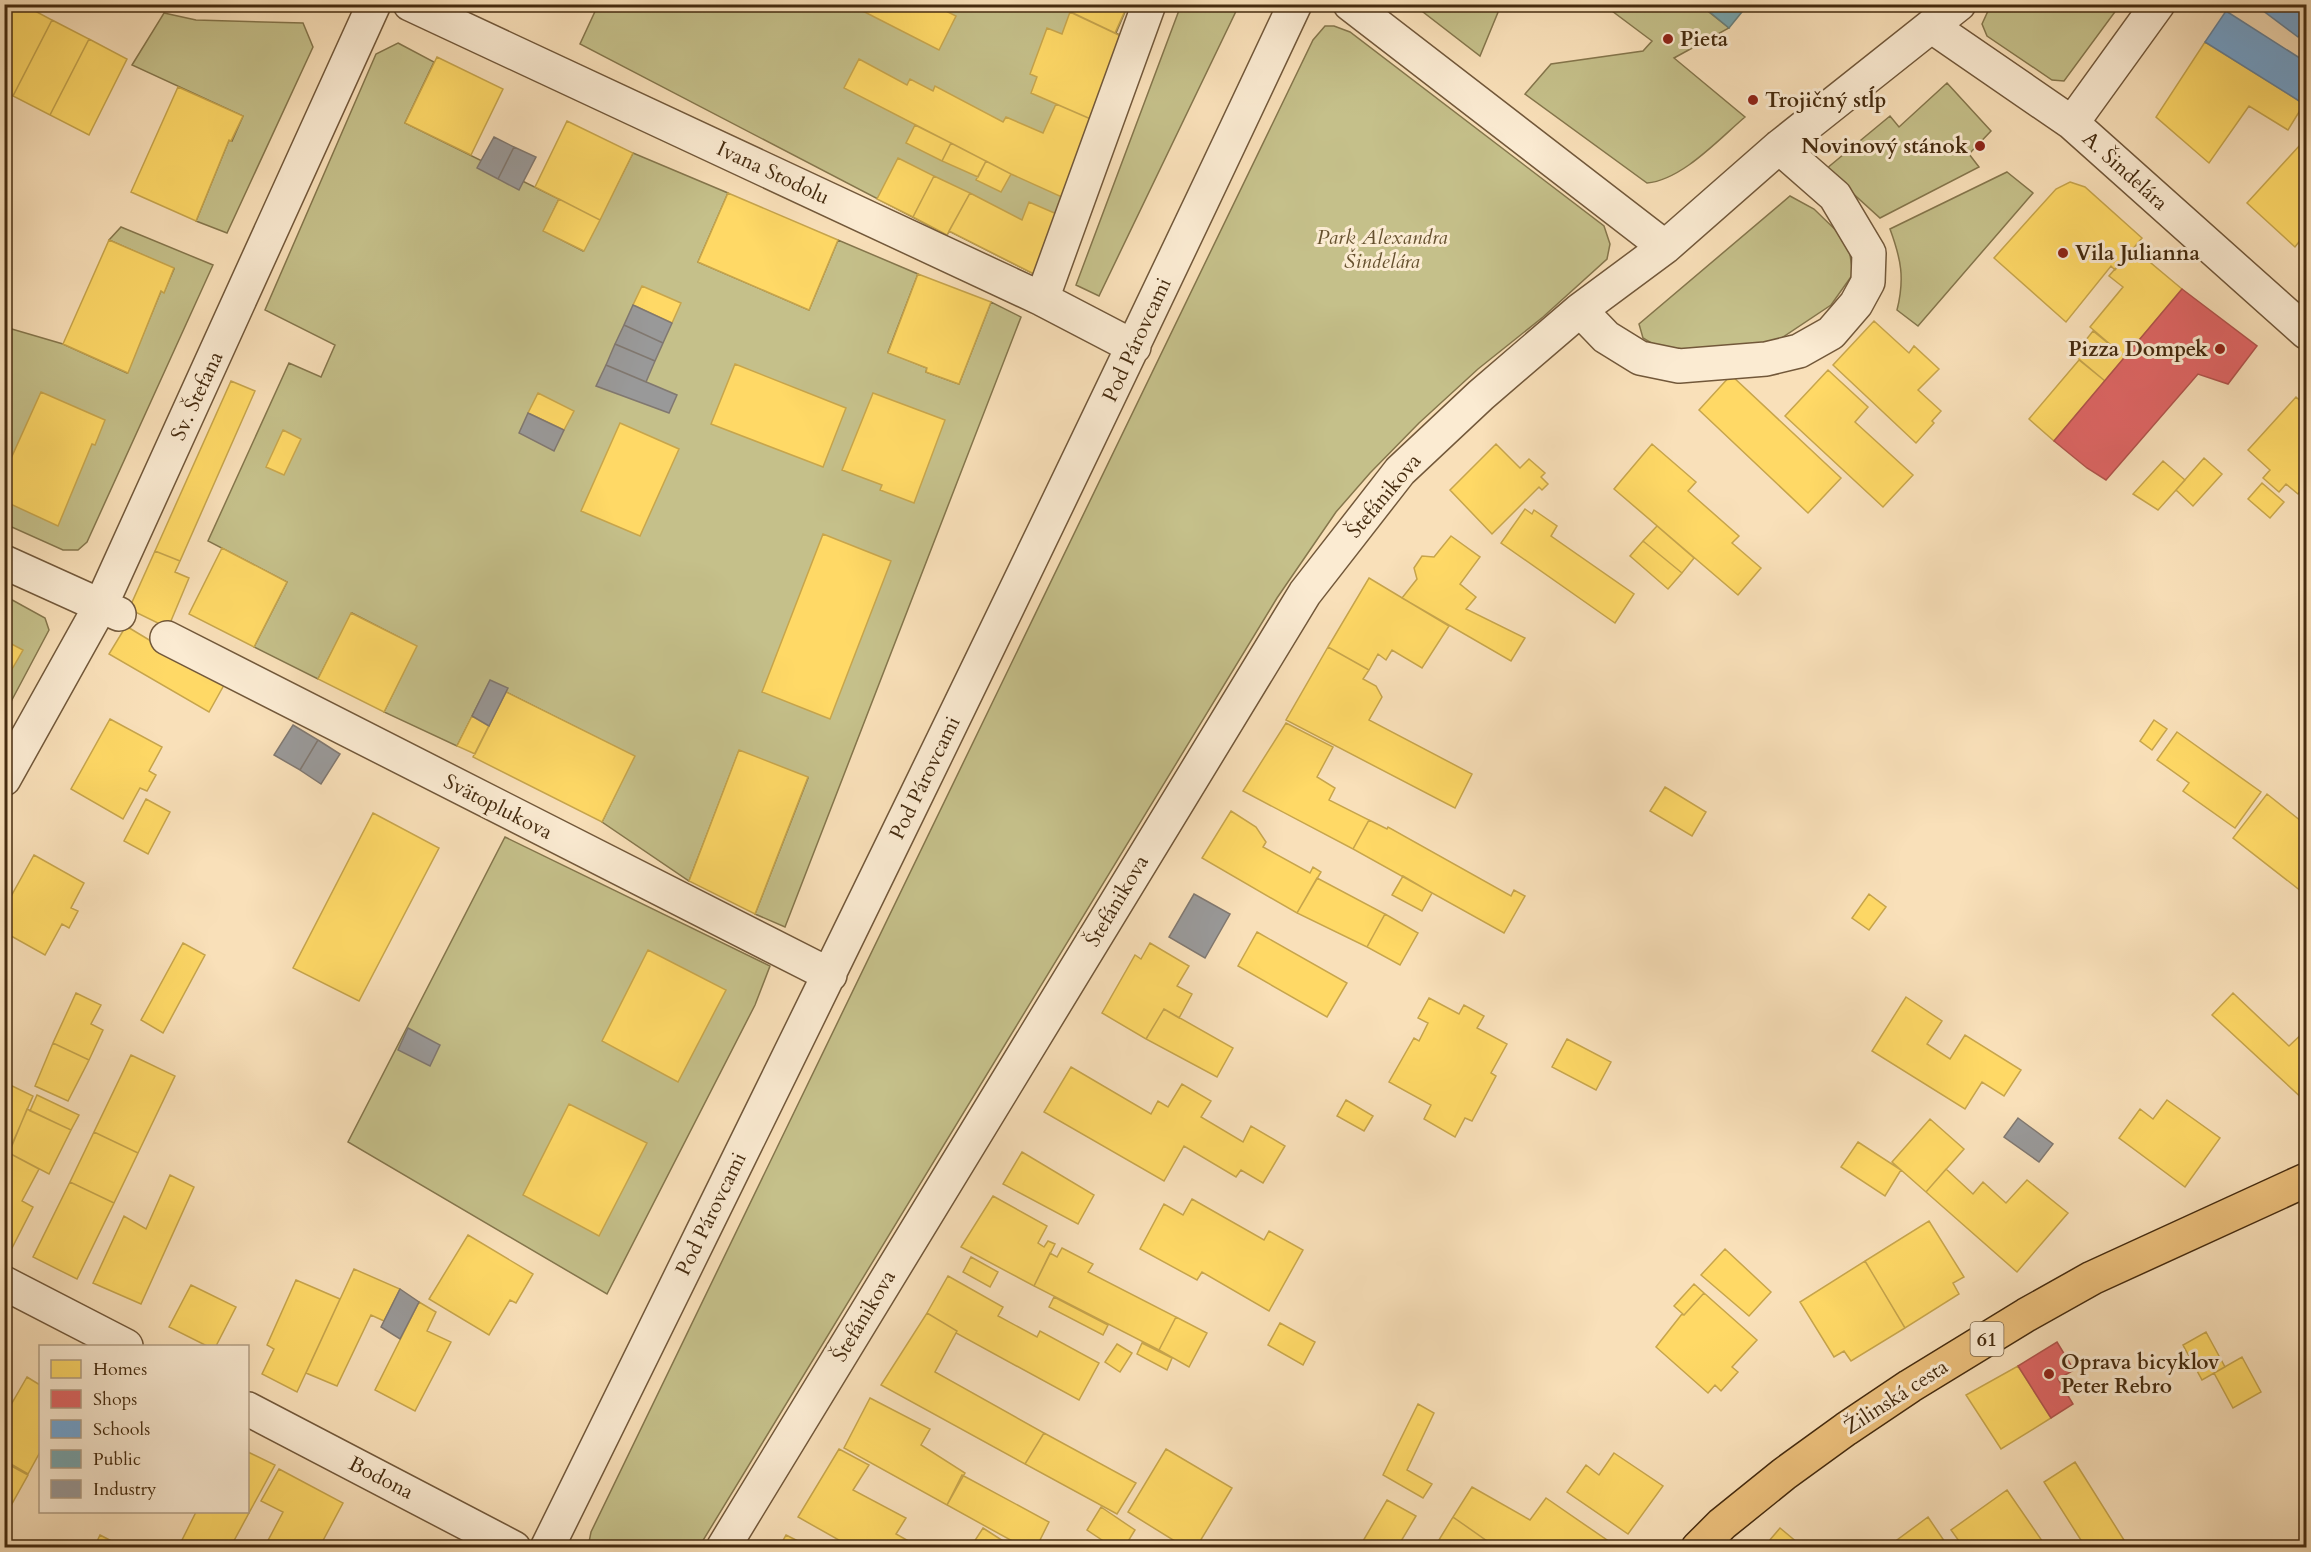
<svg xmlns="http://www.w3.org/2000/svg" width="2311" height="1552" font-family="Cardo,serif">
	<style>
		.green { fill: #c5c08a; stroke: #85764c; stroke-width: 1.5 }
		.homes { fill: #ffd966; stroke: #c7a54c; stroke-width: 1.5 }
		.shops { fill: #e06666; stroke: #b2544c; stroke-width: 1.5 }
		.schools { fill: #6fa8dc; stroke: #62829e; stroke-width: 1.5 }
		.public { fill: #76a5af; stroke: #67807f; stroke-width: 1.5 }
		.industry { fill: #999; stroke: #807870; stroke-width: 1.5 }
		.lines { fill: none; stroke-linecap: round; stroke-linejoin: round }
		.minor-casing { stroke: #72583a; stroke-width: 36 }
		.major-casing { stroke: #452b0f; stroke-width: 36 }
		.minor { stroke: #fbebd2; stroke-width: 33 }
		.major { stroke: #ecc07c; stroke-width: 33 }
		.poi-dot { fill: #8f2418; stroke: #fbebd2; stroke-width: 2 }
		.labels { text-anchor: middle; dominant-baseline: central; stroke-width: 6; stroke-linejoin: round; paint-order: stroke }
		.shield { fill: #fbebd2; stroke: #7c654a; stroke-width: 1.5 }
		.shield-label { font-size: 20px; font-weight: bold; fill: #452b0f }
		.poi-label { font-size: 21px; font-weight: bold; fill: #452b0f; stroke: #fbebd2; text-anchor: start }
		.street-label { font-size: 21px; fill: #452b0f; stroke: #fbebd2 }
		.park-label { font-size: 21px; font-style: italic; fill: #65502e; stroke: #fbebd2 }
	</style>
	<rect width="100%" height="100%" fill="#f9e0b9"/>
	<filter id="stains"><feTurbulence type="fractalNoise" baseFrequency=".00333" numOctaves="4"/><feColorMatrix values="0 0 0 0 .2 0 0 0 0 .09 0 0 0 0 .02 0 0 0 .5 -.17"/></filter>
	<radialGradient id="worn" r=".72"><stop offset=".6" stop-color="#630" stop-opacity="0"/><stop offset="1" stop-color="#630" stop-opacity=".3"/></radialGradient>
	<path class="green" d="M598,5h530l-12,28 7,4 -87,238 -87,-44 -2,4 -367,-191z
		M1181,5h58l-140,291 -23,-11z
		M1414,5h87l-21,51z
		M1604,5h96l29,23 -55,30 71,59c-26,22 -63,63 -98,66l-122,-89 26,-30 92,-13 9,-10z
		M1996,5v-1l124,1 -56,76 -12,-1 -65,-44 -5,-12 6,-13z
		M164,13l32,7 107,3 10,24 -86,186 -31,-12 33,-81 3,1 11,-25 -111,-51z
		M1325,26h9l16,6 254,194 6,18 -3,15 -64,58 -65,52 -59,54 -49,50 -34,39 -59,86 -578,949h-111l3,-15 722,-1492z
		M398,43l36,19 -29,61 154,76 -15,32 39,20 50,-98 95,40 -30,69 111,48 29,-70 80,34 -30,78 39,16 -1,4 33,12 32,-82 30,15 -236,610 -30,-13 53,-136 -69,-27 -50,130 -87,-59 32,-66 -128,-64 -16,-11 -33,65 -73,-34 32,-66 -64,-33 -34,66 -64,-32 33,-65 -79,-41 81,-178 32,14 14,-32 -70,-35 111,-256z
		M1947,83l44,48 -22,23 10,13 -99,51 -54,-49 64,-53 9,11z
		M2007,172l26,21 -115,133 -21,-16c8,-32 4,-51 -7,-81z
		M1790,196l24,13 34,33 5,32 -22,31 -60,40 -103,8 -25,-15 -4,-14z
		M121,227l92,38 -126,277 -9,8h-15l-58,-26v-197l58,17 64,29 34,-82 3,1 10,-23 -65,-29z
		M5,596l40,22 4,12 -44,83z
		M505,837l265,129 -15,39 -148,289 -259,-152z"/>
	<path class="homes" d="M4,4h8l-8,16z
		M12,4h10l30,16 -39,76 -9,-5v-71z
		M849,4h83l24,12 -17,34z
		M1054,4h74l-13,29z
		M1070,12l53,25 -30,83 -62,-27 6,-16 -7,-3 17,-46 15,6z
		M52,20l37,19 -39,76 -37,-19z
		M89,39l38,20 -38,76 -39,-20z
		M2205,42l99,62 -16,26 -39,-24 -40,57 -53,-46z
		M437,57l66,32 -32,66 -66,-32z
		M859,59l48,26 3,-6 23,12 2,-5 68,36 3,-5 37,16 13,-29 37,16 -29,78 -53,-24 -167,-86z
		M178,87l65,29 -12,25 -2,-1 -33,81 -65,-29z
		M567,121l66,32 -33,67 -65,-33z
		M915,125l36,18 -9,18 -36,-18z
		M951,143l35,18 -8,16 -36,-16z
		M2300,145l6,6v82l-11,14 -48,-44z
		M898,158l36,18 -21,41 -36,-18z
		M986,161l25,13 -10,18 -25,-12z
		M934,176l36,17 -23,42 -34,-18z
		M2070,182l15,5 57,51 -27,32 -4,-4 -45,56 -72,-64 62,-69z
		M728,193l110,47 -29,70 -111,-48z
		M970,193l52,27 7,-18 30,13 -23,60 -87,-44z
		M559,199l41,21 -16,31 -41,-20z
		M109,240l65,28 -10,25 -3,-2 -33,82 -65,-29z
		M2133,248l49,41 -57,68 -35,-30 33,-40 -14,-11z
		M918,274l73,28 -32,82 -33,-12 1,-4 -39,-15z
		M642,286l39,17 -9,20 -39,-18z
		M1874,321l35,32 5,-7 25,23 -21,21 23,21 -9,10 2,2 -18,20 -83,-78z
		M2093,331l32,26 -20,24 -31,-26z
		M2079,360l26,21 -51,60 -25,-22z
		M735,364l111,44 -23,59 -112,-43z
		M1828,370l40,37 -13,15 58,53 -30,32 -98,-91z
		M1731,375l110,103 -33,35 -109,-103z
		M231,381l24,10 -75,170 -25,-10z
		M41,392l64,28 -10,25 -3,-1 -34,82 -54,-25v-27z
		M538,393l36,18 -10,19 -36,-17z
		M873,393l72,27 -31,83 -34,-13 2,-5 -40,-15z
		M2296,397l10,9v78l-8,10 -12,-10 -7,8 -16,-14 7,-8 -22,-20z
		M620,423l59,26 -39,87 -59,-25z
		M283,430l18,9 -17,36 -18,-8z
		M1496,444l24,24 9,-9 16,14 -4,4 7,7 -6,6 -3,-3 -47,47 -42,-44z
		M1652,444l44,38 -8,9 51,45 -7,7 29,25 -23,27 -124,-106z
		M2204,458l18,16 -29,32 -17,-16z
		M2163,461l22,19 -27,30 -25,-16z
		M2262,483l22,19 -14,16 -22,-19z
		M1525,509l7,5 2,-4 23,16 -6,10 83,58 -19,29 -114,-80z
		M1657,526l37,32 -12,15 -39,-32z
		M823,534l68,27 -61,158 -68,-27z
		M1451,536l29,21 -20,27 16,13 -10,12 59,29 -14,23 -109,-63 15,-19 -3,-11 8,-12 12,1z
		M1643,541l39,32 -14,16 -38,-33z
		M222,548l65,34 -33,65 -65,-33z
		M155,551l25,10 -5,11 14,6 -21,50 -39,-19z
		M1369,578l80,48 -27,42 -30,-18 -6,10 -8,-6 -9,16 -41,-23z
		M351,613l66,33 -33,66 -66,-33z
		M126,626l98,59 -15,27 -100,-58z
		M4,640l19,10 -19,33z
		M1328,647l41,23 -6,9 13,7 6,11 -13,23 103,54 -17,34 -169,-88z
		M506,692l129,64 -33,66 -129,-65z
		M472,716l17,10 -14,28 -18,-8z
		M110,719l52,28 -13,24 7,4 -9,16 -7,-3 -17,31 -52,-30z
		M2154,720l13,9 -15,21 -12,-9z
		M1286,723l47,24 -16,30 18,11 -6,12 40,20 -16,29 -110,-58z
		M2177,732l84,60 -26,36 -52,-37 6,-8 -32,-23z
		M739,750l69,27 -53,137 -66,-33z
		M1665,787l41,25 -14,24 -42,-25z
		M2267,794l39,31v70l-73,-57z
		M146,799l24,13 -22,42 -24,-13z
		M1231,811l25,16 10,15 -3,5 47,26 3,-6 8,5 -24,41 -95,-55z
		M373,813l66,35 -80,153 -66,-33z
		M1369,820l18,9 1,-2 123,69 3,-6 11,6 -21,37 -151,-84z
		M34,855l50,28 -13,25 7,3 -9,17 -7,-4 -17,31 -41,-23v-23z
		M1403,876l29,17 -10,18 -30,-16z
		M1317,878l68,36 -18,33 -70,-34z
		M1869,894l17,13 -17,23 -17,-12z
		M1385,914l33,19 -18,32 -33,-18z
		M1257,932l90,51 -20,34 -89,-51z
		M183,943l22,12 -42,78 -22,-13z
		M1150,943l39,23 -12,20 15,8 -13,24 -15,-9 -18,30 -44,-26 33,-58 6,4z
		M648,950l78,40 -48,92 -76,-41z
		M76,993l25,12 -10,19 12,6 -14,30 -36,-17z
		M2233,993l56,53 17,-16 -1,71 -93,-86z
		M1906,997l36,24 -15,23 23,15 15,-24 56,35 -17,26 -22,-14 -17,27 -93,-58z
		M1429,998l30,16 5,-9 20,11 -7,12 30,16 -16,29 5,3 -24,45 -7,-3 -10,19 -31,-18 7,-14 -42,-23 25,-44 5,3 9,-18 -10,-5z
		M1164,1009l69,39 -16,29 -71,-38z
		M1567,1039l44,23 -15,28 -44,-23z
		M53,1043l36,17 -21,41 -33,-15z
		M131,1055l44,21 -37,77 -44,-21z
		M1071,1067l80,47 7,-13 10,6 14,-23 29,17 -10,16 42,25 8,-16 34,20 -22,37 -22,-13 -5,7 -52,-31 -20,35 -120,-69z
		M4,1082l29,14 -27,62h-2z
		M37,1095l42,20 -8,15 -41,-19z
		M1346,1100l27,16 -9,15 -27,-15z
		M2167,1100l53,38 -35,49 -66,-49 21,-29 13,10z
		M569,1104l78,39 -48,93 -76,-41z
		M27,1109l44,21 -22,44 -40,-21z
		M1930,1119l34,30 -38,43 -34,-30z
		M94,1132l44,21 -24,50 -44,-21z
		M1858,1142l43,28 -16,26 -44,-29z
		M1022,1152l72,43 -16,29 -75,-40z
		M9,1153l30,16 -17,32 11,6 -21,41 -8,-4v-81z
		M1946,1169l27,25 10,-12 23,21 21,-23 41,33 -51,59 -91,-80z
		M170,1175l24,12 -53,117 -48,-21 31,-67 22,13z
		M70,1182l44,21 -37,76 -44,-22z
		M993,1196l54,30 -9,17 6,4 4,-6 7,3 -21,42 -73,-39z
		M1192,1199l72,41 5,-9 34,19 -34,61 -67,-39 -5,8 -57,-31 24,-45 19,11z
		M1929,1221l35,56 -11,6 6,11 -54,34 -40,-67z
		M468,1235l65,39 -17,29 -6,-3 -21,35 -60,-36z
		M1062,1248l31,16 -5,8 88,45 -17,33 -125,-64 16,-33 7,4z
		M1725,1249l46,43 -22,24 -48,-41z
		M971,1257l27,15 -8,15 -27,-15z
		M1865,1261l40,67 -54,33 -7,-10 -10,6 -34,-55z
		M354,1269l46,20 -16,32 -13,-6 -34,71 -31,-13z
		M948,1276l55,31 -5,9 39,21 3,-6 59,32 -20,37 -123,-67 1,-2 -30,-18z
		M296,1280l44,19 -43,93 -35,-18 12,-25 -7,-4z
		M1694,1284l10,9 -20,22 -10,-9z
		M191,1285l45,22 -20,39h-9l-38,-19z
		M1704,1293l53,47 -25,27 6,5 -17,19 -6,-6 -7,8 -52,-46 26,-33 2,1z
		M1054,1297l54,28 -5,10 -54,-28z
		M419,1302l17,10 -9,19 24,11 -36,69 -40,-21z
		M927,1313l30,18 -22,41 109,61 -19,31 -144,-79z
		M1176,1317l31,16 -18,34 -30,-17z
		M1280,1323l35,19 -12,23 -35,-20z
		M2206,1332l19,35 -23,13 -19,-35z
		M1142,1343l30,15 -5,12 -30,-16z
		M1117,1344l15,9 -12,19 -15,-10z
		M2242,1357l19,35 -28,16 -19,-35z
		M2018,1366l33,52 -50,31 -35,-54z
		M27,1377l13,8v67l-12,22 -24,-14v-43z
		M870,1398l60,31 -9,16 44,28 -18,32 -103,-57z
		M1418,1404l16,9 -27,57 25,14 -9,14 -40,-23z
		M1044,1433l92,50 -19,31 -92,-50z
		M839,1449l30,16 -16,25 53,28 -10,16 25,14h-68l-55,-31z
		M1166,1449l66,39 -36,60h-10l-58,-36z
		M248,1452l27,13 -45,83h-44l-6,-4 16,-32h52z
		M1614,1453l49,33 -35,48 -61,-42 19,-27 13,10z
		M4,1462l24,13 -24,43z
		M2075,1462l54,86h-43l-42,-66z
		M279,1469l64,34 -24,45h-55l19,-36 -22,-11z
		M962,1475l87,47 -13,26h-11l-78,-43z
		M1472,1487l58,33 16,-22 61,42 -5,8h-105l-44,-31z
		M2007,1490l40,58h-83l-13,-18z
		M1387,1500l29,16 -19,32h-22l-12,-7z
		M1101,1507l34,23 -11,18h-10l-27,-18z
		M1453,1517l44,31h-63z
		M1928,1517l21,31h-47l-5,-8z
		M983,1528l28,18 -1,2h-34l-4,-3z
		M1780,1528l24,20h-41z
		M100,1535l25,13h-31z
		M786,1535l26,13h-33z"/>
	<path class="shops" d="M2182,289l75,57 -29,38 -30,-10 -92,106 -19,-12 -33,-27z
		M2057,1342l17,28 -16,9 15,25 -22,14 -33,-52z"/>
	<path class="schools" d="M2254,4h52v21l-8,12z
		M2226,11l80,51v47l-4,-3 2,-2 -99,-62z"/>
	<path class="public" d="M1700,4h55l-9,3 -17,21z"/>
	<path class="industry" d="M494,137l20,10 -16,32 -21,-11z
		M514,147l22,10 -17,33 -21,-11z
		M633,305l39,18 -9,20 -39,-18z
		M624,325l39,18 -8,18 -40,-17z
		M615,344l40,17 -9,21 -40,-17z
		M606,365l71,30 -8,18 -73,-27z
		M528,413l36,17 -10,21 -35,-18z
		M490,680l18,8 -19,38 -17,-10z
		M293,725l25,15 -18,30 -26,-15z
		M318,740l22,14 -19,30 -21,-14z
		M1194,894l36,20 -25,44 -36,-21z
		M408,1028l32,17 -10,21 -32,-16z
		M2018,1118l35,26 -14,18 -35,-25z
		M400,1289l19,13 -19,37 -19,-12z"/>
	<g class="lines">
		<defs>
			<path id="minor" d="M410,4l632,295 92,48
				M1350,4l315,243
				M1931,26l141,97 234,209
				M2072,123l86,-119
				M1042,299l107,-295
				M1580,310l26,27 34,21 39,8 87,-7 33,-8 32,-18 25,-29 12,-22 1,-29 -34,-57 -56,-49
				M4,562l115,52
				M167,638l663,337
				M4,779l97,-174 273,-601
				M4,1283l122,63
				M248,1409l266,139
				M547,1548c253,-513 505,-1026 748,-1544
				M723,1548l582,-955 95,-122 81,-76 99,-85 85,-63 114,-100 180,-143"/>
			<path id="major" d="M1698,1548l24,-24 62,-50 62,-45 64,-43 116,-71 66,-37 214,-98"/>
		</defs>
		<use href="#minor" class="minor-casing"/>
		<use href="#major" class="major-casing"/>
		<use href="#minor" class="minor"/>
		<use href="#major" class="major"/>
	</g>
	<g class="poi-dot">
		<circle cx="1668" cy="39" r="6"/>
		<circle cx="1753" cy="100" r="6"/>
		<circle cx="1980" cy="146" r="6"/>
		<circle cx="2063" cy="253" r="6"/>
		<circle cx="2220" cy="349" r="6"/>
		<circle cx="2049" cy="1374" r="6"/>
	</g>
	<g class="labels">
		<rect class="shield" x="1970.5" y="1322" width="33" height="34" rx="4.5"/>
		<g class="shield-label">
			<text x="1987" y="1339">61</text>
		</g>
		<g class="poi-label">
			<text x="1680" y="39">Pieta</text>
			<text x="1765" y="100">Trojičný stĺp</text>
			<text x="1968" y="146" text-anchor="end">Novinový stánok</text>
			<text x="2075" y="253">Vila Julianna</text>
			<text x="2208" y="349" text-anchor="end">Pizza Dompek</text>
			<text x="2061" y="1362">Oprava bicyklov<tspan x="2061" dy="24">Peter Rebro</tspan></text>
		</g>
		<g class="street-label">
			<text transform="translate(2125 171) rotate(42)">A. Šindelára</text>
			<text transform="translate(773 173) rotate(25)">Ivana Stodolu</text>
			<text transform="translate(1137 340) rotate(-65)">Pod Párovcami</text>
			<text transform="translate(197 396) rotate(-65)">Sv. Štefana</text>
			<text transform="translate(1384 496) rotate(-50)">Štefánikova</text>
			<text transform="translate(925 778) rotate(-64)">Pod Párovcami</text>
			<text transform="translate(498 807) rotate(27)">Svätoplukova</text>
			<text transform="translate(1117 901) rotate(-59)">Štefánikova</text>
			<text transform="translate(711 1214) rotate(-64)">Pod Párovcami</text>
			<text transform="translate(864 1316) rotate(-59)">Štefánikova</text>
			<text transform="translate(1896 1397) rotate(-33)">Žilinská cesta</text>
			<text transform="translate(381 1478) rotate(27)">Bodona</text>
		</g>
		<g class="park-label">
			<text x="1382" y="237">Park Alexandra<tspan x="1382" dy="24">Šindelára</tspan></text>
		</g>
	</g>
	<rect width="2311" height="1552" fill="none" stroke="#f9e0b9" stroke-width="24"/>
	<rect x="6" y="6" width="2299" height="1540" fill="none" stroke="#452b0f" stroke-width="3"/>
	<rect x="12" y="12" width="2287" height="1528" fill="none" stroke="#452b0f" stroke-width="1.5"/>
	<rect x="39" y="1345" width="210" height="168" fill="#fbebd2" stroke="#b29e84" stroke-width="1.5"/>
	<rect x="51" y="1360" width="30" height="18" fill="#ffd966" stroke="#b29e84" stroke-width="1.5"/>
	<text x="93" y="1375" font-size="18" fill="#452b0f">Homes</text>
	<rect x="51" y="1390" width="30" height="18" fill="#e06666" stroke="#b29e84" stroke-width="1.5"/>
	<text x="93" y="1405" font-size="18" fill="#452b0f">Shops</text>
	<rect x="51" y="1420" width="30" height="18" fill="#6fa8dc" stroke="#b29e84" stroke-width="1.5"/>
	<text x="93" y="1435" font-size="18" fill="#452b0f">Schools</text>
	<rect x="51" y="1450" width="30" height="18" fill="#76a5af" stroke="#b29e84" stroke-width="1.5"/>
	<text x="93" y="1465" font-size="18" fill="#452b0f">Public</text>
	<rect x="51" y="1480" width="30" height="18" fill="#999999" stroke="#b29e84" stroke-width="1.5"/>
	<text x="93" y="1495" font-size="18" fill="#452b0f">Industry</text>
	<rect width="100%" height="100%" filter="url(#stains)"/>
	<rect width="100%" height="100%" fill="url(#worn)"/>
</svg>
